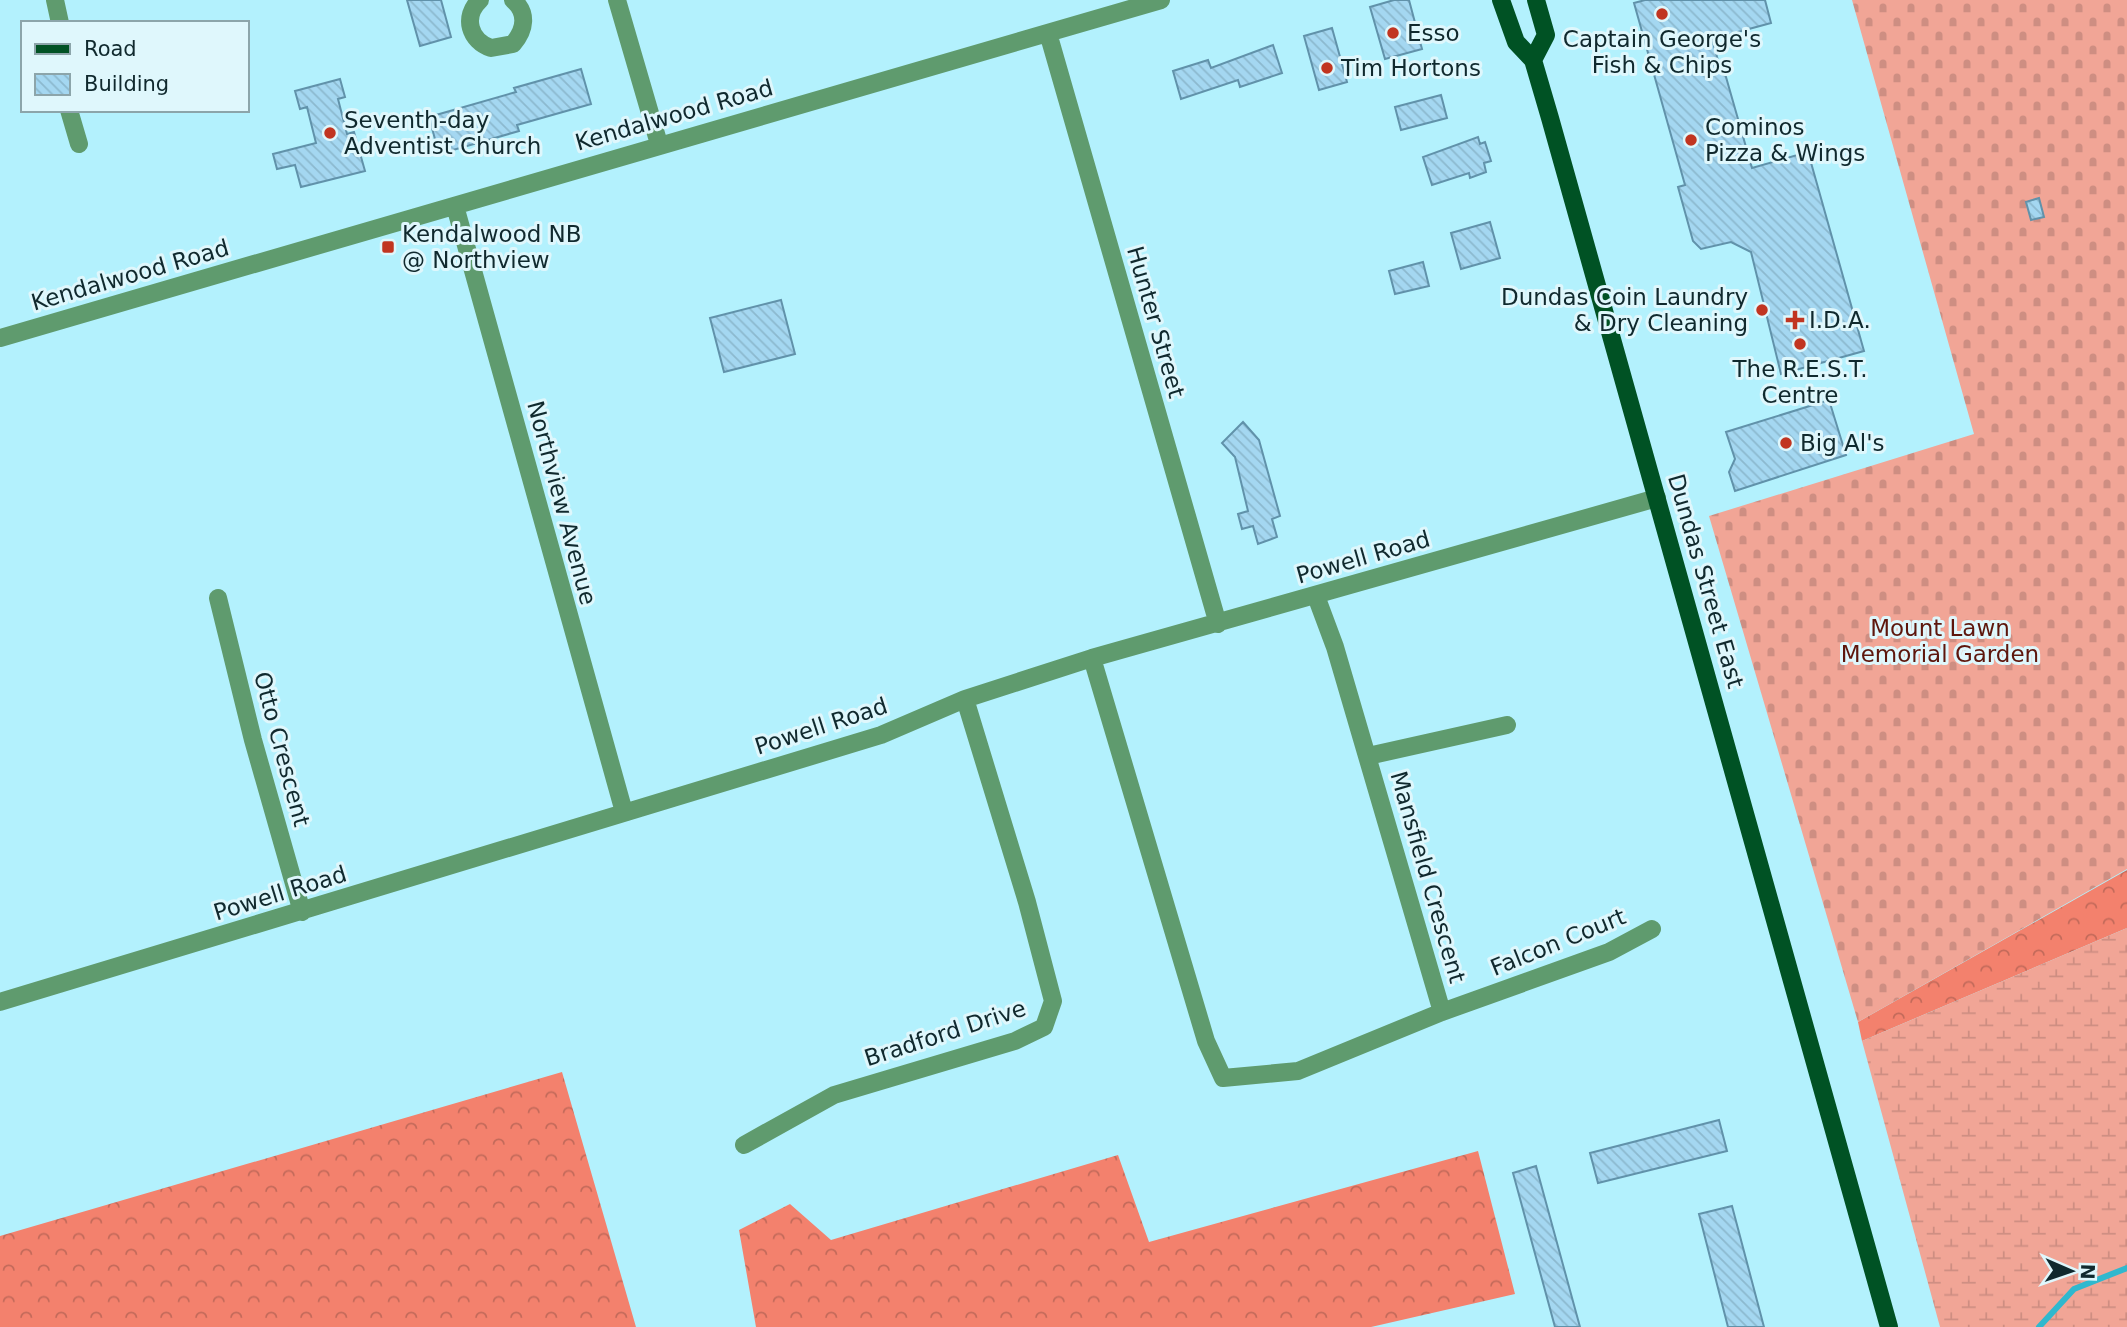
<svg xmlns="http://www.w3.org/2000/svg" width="2127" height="1327" font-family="'DejaVu Sans',sans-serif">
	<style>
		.forest { fill: url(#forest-crowns) }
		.wetland { fill: url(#wetland-marsh) }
		.cemetery { fill: url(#cemetery-stones) }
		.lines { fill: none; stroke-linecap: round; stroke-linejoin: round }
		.stream { stroke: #30b8ce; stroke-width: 6 }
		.building { fill: url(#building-back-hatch); stroke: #6192aa; stroke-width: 2 }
		.minor { stroke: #5f9b6e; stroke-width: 18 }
		.major { stroke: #005224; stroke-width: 18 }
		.poi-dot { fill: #c13521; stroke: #dff7fc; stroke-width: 2.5 }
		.labels { text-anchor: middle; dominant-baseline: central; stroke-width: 6; stroke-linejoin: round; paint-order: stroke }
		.poi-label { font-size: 23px; fill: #10292e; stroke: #dff7fc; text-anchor: start }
		.street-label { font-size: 23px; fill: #10292e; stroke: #dff7fc }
		.park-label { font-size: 23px; fill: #5d160c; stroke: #dff7fc }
	</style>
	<defs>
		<pattern id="forest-crowns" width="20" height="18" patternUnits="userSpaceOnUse" patternTransform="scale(1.75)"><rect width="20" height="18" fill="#f3816d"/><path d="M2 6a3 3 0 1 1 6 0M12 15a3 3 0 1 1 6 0" fill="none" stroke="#c36a5a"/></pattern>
		<pattern id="wetland-marsh" width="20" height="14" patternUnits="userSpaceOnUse" patternTransform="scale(1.75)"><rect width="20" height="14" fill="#f1a596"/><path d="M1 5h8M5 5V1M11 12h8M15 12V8" fill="none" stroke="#ce8e82"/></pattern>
		<pattern id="cemetery-stones" width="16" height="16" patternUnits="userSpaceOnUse" patternTransform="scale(1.75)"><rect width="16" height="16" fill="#f1a596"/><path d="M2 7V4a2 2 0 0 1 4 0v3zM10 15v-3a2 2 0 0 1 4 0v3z" fill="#ce8e82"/></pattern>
		<pattern id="building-back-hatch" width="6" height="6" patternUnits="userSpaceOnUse" patternTransform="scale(1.75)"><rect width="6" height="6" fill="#a4d7f1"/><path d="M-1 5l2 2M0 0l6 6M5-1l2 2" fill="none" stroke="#8cb9cf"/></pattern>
	</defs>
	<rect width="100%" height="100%" fill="#b3f1fd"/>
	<path class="forest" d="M2127,870v58l-265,113 -4,-19z
		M562,1072l74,255h-636v-91z
		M1478,1151l37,143 -144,33h-615l-17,-97 51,-26 41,36 287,-85 31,87z"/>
	<path class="wetland" d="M2127,928v399h-187l-78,-286z"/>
	<path class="cemetery" d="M1852,0h275v869l-269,153 -149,-506 265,-82z"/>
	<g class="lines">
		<path class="stream" d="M2039,1327l35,-38 53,-21"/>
	</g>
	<path class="building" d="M407,0h34l10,37 -31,9z
		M1394,0h15l13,49 -37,10 -15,-52z
		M1645,0h120l6,23 -59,16 9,32 3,-1 28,98 56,-16 56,199 -83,23 -30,-122 -20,-10 -30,7 -8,-8 -15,-54 7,-2 -51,-182z
		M1332,28l15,54 -28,8 -15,-54z
		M1273,45l9,28 -42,14 -2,-7 -57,19 -8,-28 35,-11 3,8z
		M581,69l10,35 -74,21 2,6 -80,23 -10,-37 87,-25 -2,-4z
		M340,79l5,18 -7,2 9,35 7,-2 11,39 -64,16 -6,-22 -18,4 -4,-15 43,-11 -9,-36 -7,2 -5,-18z
		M1441,95l6,23 -46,12 -6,-23z
		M1478,137l2,7 5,-2 6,19 -7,2 2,9 -16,6 -1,-5 -37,12 -9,-28z
		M2039,198l5,19 -13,3 -5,-18z
		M1490,222l10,36 -39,11 -10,-36z
		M1423,262l6,24 -34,8 -6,-23z
		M781,300l14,54 -71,18 -14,-54z
		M1829,400l17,55 -111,36 -6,-19 6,-13 -9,-27z
		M1243,422l16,18 21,76 -8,3 5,18 -19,7 -5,-18 -11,3 -4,-15 10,-3 -13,-54 -13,-14z
		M1719,1120l8,31 -129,32 -8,-30z
		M1536,1166l44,161h-25l-42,-154z
		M1732,1206l32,121h-36l-29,-113z"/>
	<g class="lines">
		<path class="minor" d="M55,0l5,23
			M480,0c-18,17 -10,41 11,48l22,-4c12,-14 15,-31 0,-44
			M617,0l42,144
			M1048,33l170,591
			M69,110l10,34
			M455,206l169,606
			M0,338l1161,-338
			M1316,596l19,51 107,365
			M218,598l35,142 49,172
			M1092,658l114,383 17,37 75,-7 144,-59 167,-60 43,-23
			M1368,756l139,-31
			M0,1002l881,-267 84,-36 127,-41 565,-160
			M744,1145l90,-50 181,-54 29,-14 9,-26 -26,-99 -62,-203"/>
		<path class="major" d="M1501,0l15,42 17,18 17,58 339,1209
			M1533,60l13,-25 -10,-35"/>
	</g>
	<g class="poi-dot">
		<circle cx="1662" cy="14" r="7"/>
		<circle cx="1393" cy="33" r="7"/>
		<circle cx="1327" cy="68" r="7"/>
		<circle cx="330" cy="133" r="7"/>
		<circle cx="1691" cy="140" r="7"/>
		<rect x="381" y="240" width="14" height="14" rx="3.5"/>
		<circle cx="1762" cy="310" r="7"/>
		<path d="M1791.5 309.5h7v7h7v7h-7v7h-7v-7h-7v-7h7z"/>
		<circle cx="1800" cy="344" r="7"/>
		<circle cx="1786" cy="443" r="7"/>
	</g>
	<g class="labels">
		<g class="poi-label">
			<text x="1407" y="33">Esso</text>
			<text x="1662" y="39" text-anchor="middle">Captain George's<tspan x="1662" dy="26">Fish &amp; Chips</tspan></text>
			<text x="1341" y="68">Tim Hortons</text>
			<text x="344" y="120">Seventh-day<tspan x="344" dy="26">Adventist Church</tspan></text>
			<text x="1705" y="127">Cominos<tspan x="1705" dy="26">Pizza &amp; Wings</tspan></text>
			<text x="402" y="234">Kendalwood NB<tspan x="402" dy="26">@ Northview</tspan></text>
			<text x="1748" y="297" text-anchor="end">Dundas Coin Laundry<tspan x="1748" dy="26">&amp; Dry Cleaning</tspan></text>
			<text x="1809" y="320">I.D.A.</text>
			<text x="1800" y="369" text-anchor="middle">The R.E.S.T.<tspan x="1800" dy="26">Centre</tspan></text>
			<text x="1800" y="443">Big Al's</text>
		</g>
		<g class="street-label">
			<text transform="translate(674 115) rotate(-16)">Kendalwood Road</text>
			<text transform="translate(130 275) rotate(-16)">Kendalwood Road</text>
			<text transform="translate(1156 322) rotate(74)">Hunter Street</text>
			<text transform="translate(562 503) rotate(75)">Northview Avenue</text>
			<text transform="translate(1363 557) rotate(-16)">Powell Road</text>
			<text transform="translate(1706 581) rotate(74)">Dundas Street East</text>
			<text transform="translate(821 726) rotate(-18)">Powell Road</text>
			<text transform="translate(282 749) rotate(75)">Otto Crescent</text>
			<text transform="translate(1428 877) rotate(74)">Mansfield Crescent</text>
			<text transform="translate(280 893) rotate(-17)">Powell Road</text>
			<text transform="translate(1558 942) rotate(-22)">Falcon Court</text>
			<text transform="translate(945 1033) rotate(-18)">Bradford Drive</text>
		</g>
		<g class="park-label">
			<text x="1940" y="628">Mount Lawn<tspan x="1940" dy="26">Memorial Garden</tspan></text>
		</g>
	</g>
	<rect x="21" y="21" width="228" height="91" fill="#dff7fc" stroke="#8ca5aa" stroke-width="2"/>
	<rect x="35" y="44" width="35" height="10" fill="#005224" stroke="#8ca5aa" stroke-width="2"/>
	<text x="84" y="56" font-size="21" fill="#10292e">Road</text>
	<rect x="35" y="74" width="35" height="21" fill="url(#building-back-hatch)" stroke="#8ca5aa" stroke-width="2"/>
	<text x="84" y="91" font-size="21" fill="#10292e">Building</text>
	<g transform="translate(2071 1271) rotate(92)" stroke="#dff7fc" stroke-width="5" paint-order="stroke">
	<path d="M0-5L12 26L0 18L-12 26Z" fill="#10292e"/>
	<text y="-10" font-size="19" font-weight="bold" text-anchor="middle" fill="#10292e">N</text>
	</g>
</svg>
